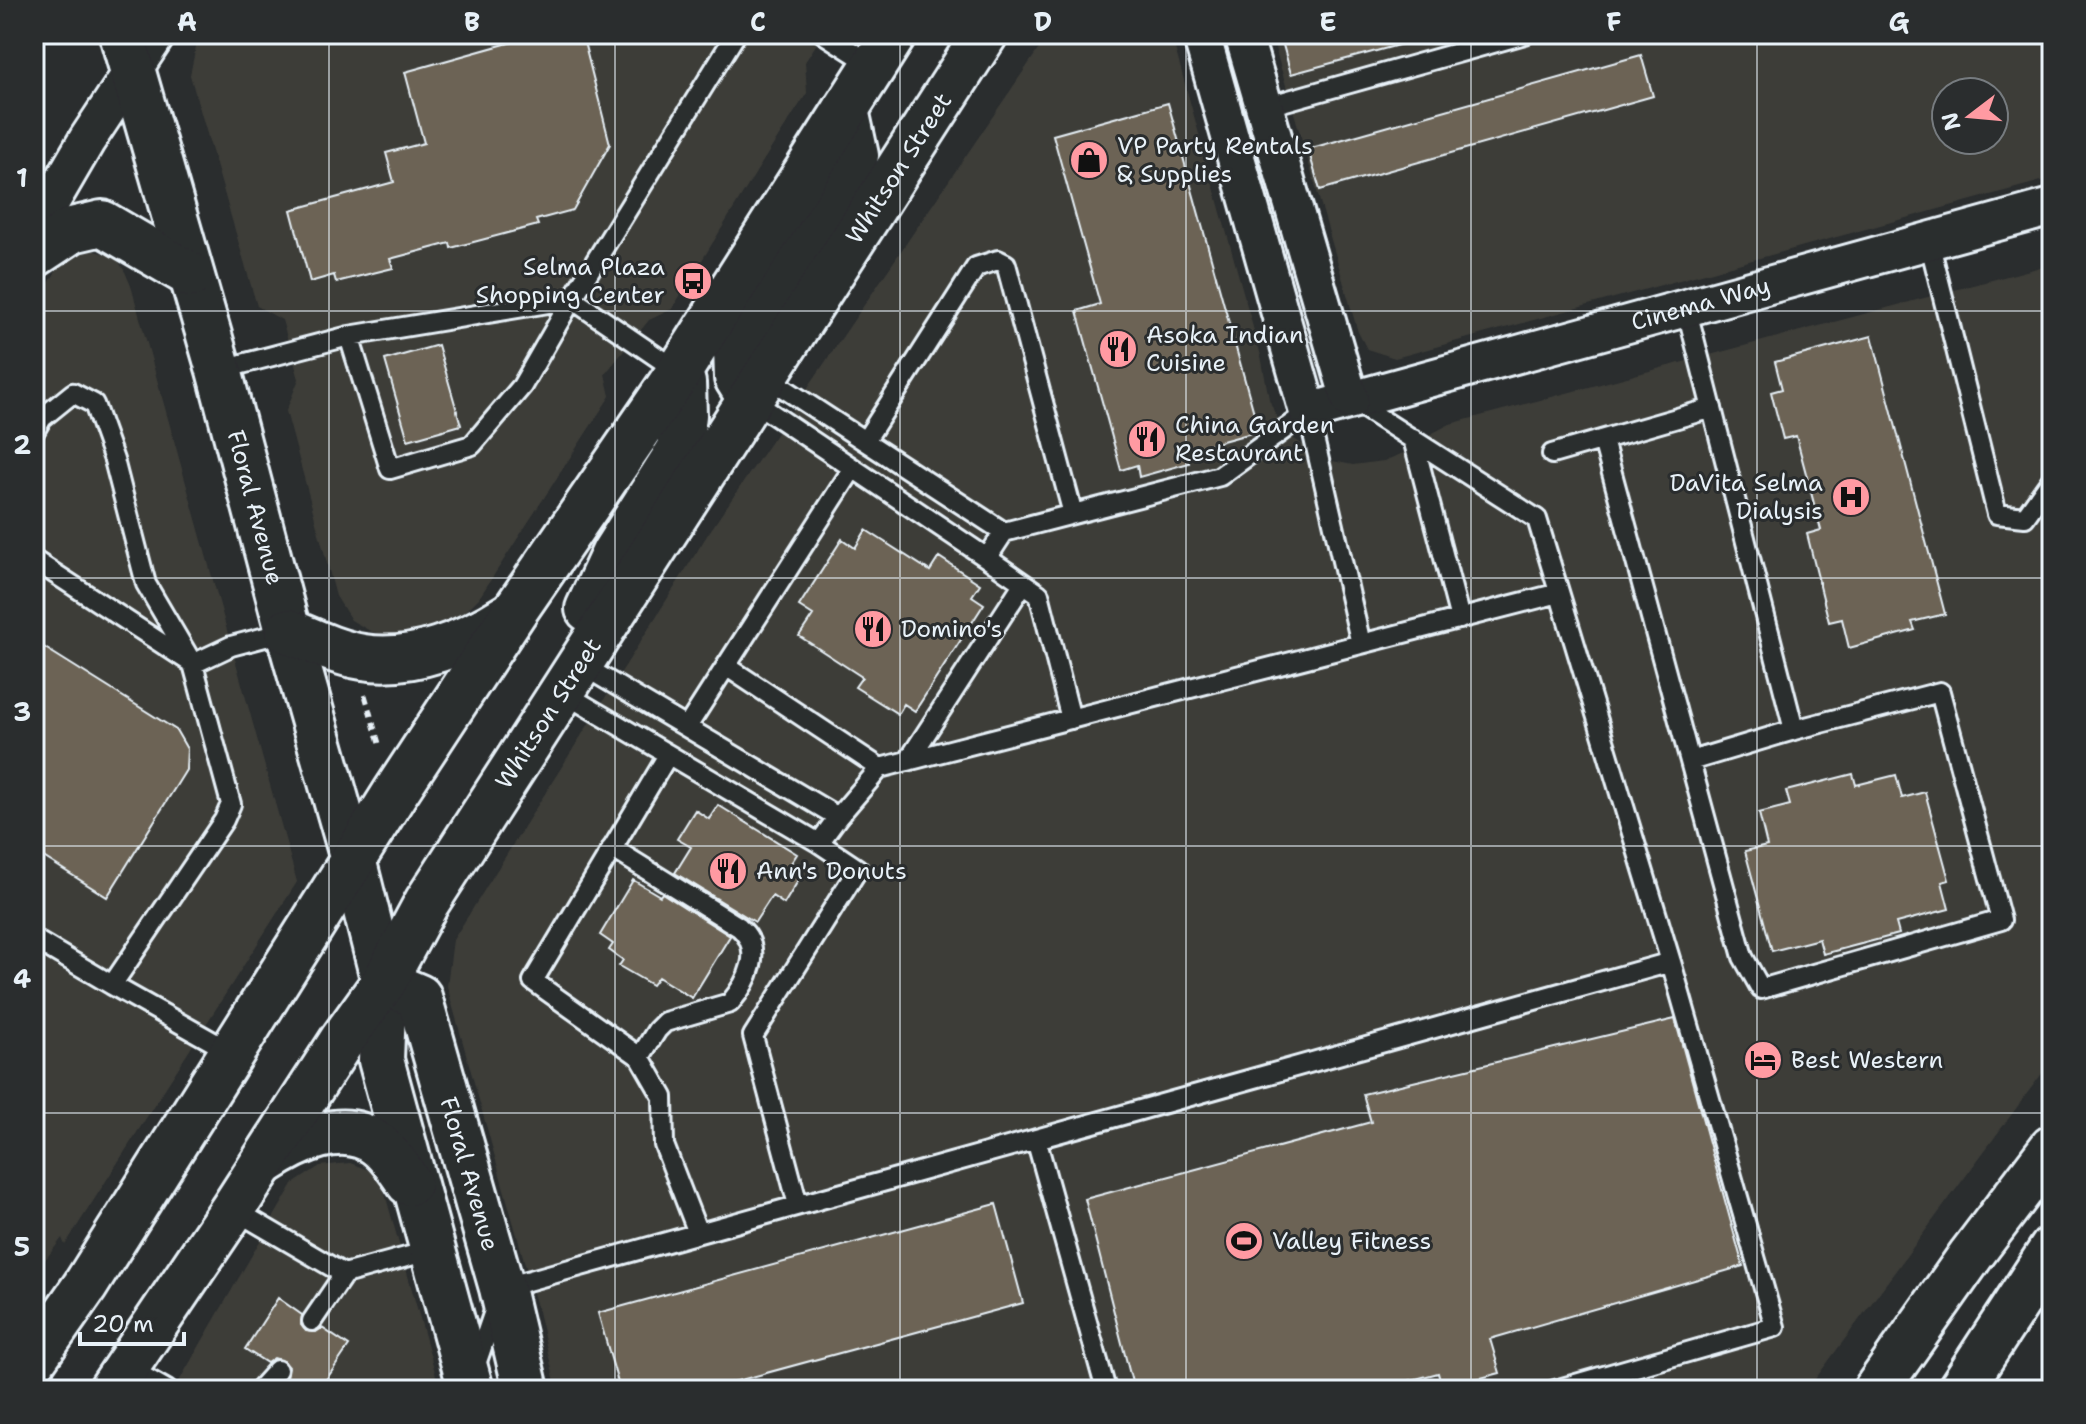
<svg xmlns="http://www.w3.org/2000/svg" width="2086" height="1424" font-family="'Shantell Sans',sans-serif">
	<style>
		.built { fill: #3e3e39; fill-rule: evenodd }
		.building { fill: #6c6454; stroke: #e8f1f8; stroke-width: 2 }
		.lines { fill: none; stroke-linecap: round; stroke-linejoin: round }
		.lane-casing { stroke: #e8f1f8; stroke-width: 24 }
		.street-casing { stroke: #e8f1f8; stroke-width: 42 }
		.secondary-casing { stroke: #e8f1f8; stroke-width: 50 }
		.primary-casing { stroke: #e8f1f8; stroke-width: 50 }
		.highway-casing { stroke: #e8f1f8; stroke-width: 50 }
		.path { stroke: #e8f1f8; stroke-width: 5; stroke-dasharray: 8 6; stroke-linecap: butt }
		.lane { stroke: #2a2d2e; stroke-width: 18 }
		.street { stroke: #2a2d2e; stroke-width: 36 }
		.secondary { stroke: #2a2d2e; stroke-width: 44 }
		.primary { stroke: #2a2d2e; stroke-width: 44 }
		.highway { stroke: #2a2d2e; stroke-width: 44 }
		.grid { fill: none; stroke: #e8f1f8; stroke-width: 2; stroke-opacity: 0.55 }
		.labels { text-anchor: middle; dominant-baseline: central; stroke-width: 6; stroke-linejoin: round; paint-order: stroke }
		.poi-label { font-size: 24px; fill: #e8f1f8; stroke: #2a2d2e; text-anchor: start }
		.street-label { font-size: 24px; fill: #e8f1f8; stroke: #2a2d2e }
		.neatline { fill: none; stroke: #e8f1f8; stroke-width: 3 }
		.grid-label { font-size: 26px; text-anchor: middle; font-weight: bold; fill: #e8f1f8 }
	</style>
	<rect width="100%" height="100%" fill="#2a2d2e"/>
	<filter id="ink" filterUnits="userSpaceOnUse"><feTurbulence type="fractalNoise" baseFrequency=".0125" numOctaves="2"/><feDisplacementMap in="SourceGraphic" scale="16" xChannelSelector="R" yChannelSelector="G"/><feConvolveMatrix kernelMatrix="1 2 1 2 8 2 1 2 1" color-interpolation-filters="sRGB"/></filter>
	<g filter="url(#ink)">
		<path class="built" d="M202,34h621l-18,28 2,31 -44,68 -91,148 -23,11 -44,54 5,22 -131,202 -15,15 -18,10 -50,13 -24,-4 -21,-12 -15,-24 -50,-185 13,-32 -17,-59 -25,-14 -67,-231 7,-33z
			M1049,34h122l90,322 8,43 6,15 16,23 36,23 26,5 31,-4 22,-9 25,-18 19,-10 602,-160v796l-245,330h-1250l-21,-87 -89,-317 6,-46 255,-406z
			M1271,34h781v144l-657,180 -28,-9 -9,-17zM1946,92h48v48h-48z
			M91,250l18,5 10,7 6,10 6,14 166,596 -232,363 -3,-7 -28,36v-968l25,-39 9,-9z
			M350,1163l26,10 9,21 55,196h-266l119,-206 27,-18z"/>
		<path class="building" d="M541,34h41l28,110 -37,66 -37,10 2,5 -87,23 -1,-5 -60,16 3,9 -57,14 -2,-7 -24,7 -19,-72 103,-28 -8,-29 38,-10 -19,-71z
			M1280,34h125l1,9 -115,31z
			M1641,55l12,41 -333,94 -12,-41z
			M1168,103l91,328 -73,20 3,12 -50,14 -2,-12 -16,5 -44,-159 23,-7 -47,-169z
			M1872,336l73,278 -33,8 3,8 -66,18 -7,-29 -13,3 -22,-88 14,-4 -25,-94 -13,3 -12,-47 11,-3 -7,-27z
			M438,345l23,80 -53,15 -23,-80z
			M866,530l64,41 9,-14 41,27 -8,12 12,8 -69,107 -11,-7 -6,10 -43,-27 7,-10 -63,-41 14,-21 -14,-9 43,-67 13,9z
			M34,641l142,89 11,19 -1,21 -79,127 -73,-46z
			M1853,774l3,11 40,-10 6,23 23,-6 24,88 -7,2 7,27 -53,14 3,11 -76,20 -4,-15 -47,12 -27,-100 22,-5 -8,-33 31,-8 -4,-14z
			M718,805l79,49 -9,14 13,8 -17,28 -12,-8 -17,26 -80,-49 16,-26 -14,-8 18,-29 14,9z
			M633,880l27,16 2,-3 68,43 -38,62 -34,-21 -6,8 -33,-19 4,-6 -14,-10 4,-6 -13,-9z
			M1675,1019l68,247 -253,73 10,34 -58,15 -4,-15 -63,17h-241l-49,-191 286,-77 -8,-28z
			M996,1204l27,99 -319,87h-84l-22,-77z
			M278,1298l24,17 -1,10 5,6 10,1 6,-4 27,18 -30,44h-12l-20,-13 2,-10 -5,-6 -10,-3 -7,5 -22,-14z"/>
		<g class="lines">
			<defs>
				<path id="lane" d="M824,34l50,32
					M1264,107l261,-73
					M1929,241l68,273 28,3 27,-38
					M349,336l41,133 82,-24 50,-59 50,-87 164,-265
					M219,370l130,-34 223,-37 107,73
					M765,376l239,156
					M750,399l237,159
					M34,432l8,-14 31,-25 21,11 20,56 32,124 47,80 38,140 -7,16 -112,165 119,67
					M1413,439l47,180
					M1603,440l140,517 18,32 240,-69 -61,-228 -146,38 -108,-423
					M865,441l111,-174 22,-7 8,4 67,250
					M1552,454l160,-46
					M34,560l159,104 38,-18 57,-15
					M580,664l258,153
					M726,666l154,102
					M562,692l257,151 39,26 -105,167 45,169
					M1071,719l-32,-125 -52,-36 17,-26 216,-56 88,-64 53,232
					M687,727l166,-259
					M668,755l-135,226 107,76 23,40 1,48 34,88
					M908,761l115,-177
					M1690,761l104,-31
					M819,843l19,-26 42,-49 679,-175
					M612,848l127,79c26,22 9,55 -9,76l-65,19 -8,8 -17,27
					M34,939l78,46
					M1036,1139l70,251
					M233,1209l111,65
					M312,1321l32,-47 88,-24
					M127,1367l40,23
					M474,1370l28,-82 1169,-326 -134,-443 -184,-118
					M259,1390l18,-20
					M1555,1390l220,-63 -104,-365"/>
				<g id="street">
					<path id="s1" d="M1201,34l107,378 744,-205"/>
					<path d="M1243,34l107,366"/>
					<path d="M34,231l53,-91 70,-106"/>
				</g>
				<g id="secondary">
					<path id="s2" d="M122,34l97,336 69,261 65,228"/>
					<path d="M34,255l38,-25 30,-7 89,52"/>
				</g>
				<g id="primary">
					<path d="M750,399l-13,-21 -1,-32 120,-190 -10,-46"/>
					<path d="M588,609l26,-56 66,-104 4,-34 -1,-32 -4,-11"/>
					<path d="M288,631c24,10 49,22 75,26 50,8 104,-15 145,-41"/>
					<path d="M353,859l31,123 -3,78 90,330"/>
					<path id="s3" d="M384,982l35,15 83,291 24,102"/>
					<path d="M265,1162c30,-20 78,-44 112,-18 13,10 23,25 32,39"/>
					<path d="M34,1359l51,-73 310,-493 119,-181 165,-240 215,-338"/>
					<path id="s4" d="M111,1390l122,-181 110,-170 41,-57 43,-80 558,-868"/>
				</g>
				<path id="highway" d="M1876,1390l95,-135 81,-107
					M1960,1390l92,-141"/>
			</defs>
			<use href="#lane" class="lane-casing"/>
			<use href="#street" class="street-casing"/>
			<use href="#secondary" class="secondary-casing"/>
			<use href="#primary" class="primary-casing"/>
			<use href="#highway" class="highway-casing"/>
			<path class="path" d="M365,695l15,52"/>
			<use href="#lane" class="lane"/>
			<use href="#street" class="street"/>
			<use href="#secondary" class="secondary"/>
			<use href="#primary" class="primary"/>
			<use href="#highway" class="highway"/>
		</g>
	</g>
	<path class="grid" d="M329,34v1356M615,34v1356M900,34v1356M1186,34v1356M1471,34v1356M1757,34v1356M34,311h2018M34,578h2018M34,846h2018M34,1113h2018"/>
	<defs>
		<symbol id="shop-disc" viewBox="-11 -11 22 22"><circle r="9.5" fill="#ff9aa2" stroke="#2a2d2e"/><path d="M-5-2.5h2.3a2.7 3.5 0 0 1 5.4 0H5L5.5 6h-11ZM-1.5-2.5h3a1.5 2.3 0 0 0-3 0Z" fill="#111"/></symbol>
		<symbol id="bus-disc" viewBox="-11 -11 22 22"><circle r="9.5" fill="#ff9aa2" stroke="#2a2d2e"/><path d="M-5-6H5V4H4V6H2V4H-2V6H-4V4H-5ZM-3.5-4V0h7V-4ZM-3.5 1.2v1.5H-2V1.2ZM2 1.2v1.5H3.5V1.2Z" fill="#111"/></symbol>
		<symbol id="restaurant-disc" viewBox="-11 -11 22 22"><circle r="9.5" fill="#ff9aa2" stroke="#2a2d2e"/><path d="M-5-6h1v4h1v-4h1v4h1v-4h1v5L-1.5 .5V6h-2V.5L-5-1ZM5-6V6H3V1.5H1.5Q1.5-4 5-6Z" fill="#111"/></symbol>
		<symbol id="hospital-disc" viewBox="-11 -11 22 22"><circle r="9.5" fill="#ff9aa2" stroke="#2a2d2e"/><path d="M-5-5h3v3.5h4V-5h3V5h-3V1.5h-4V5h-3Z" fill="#111"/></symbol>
		<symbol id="hotel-disc" viewBox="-11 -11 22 22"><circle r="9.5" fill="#ff9aa2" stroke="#2a2d2e"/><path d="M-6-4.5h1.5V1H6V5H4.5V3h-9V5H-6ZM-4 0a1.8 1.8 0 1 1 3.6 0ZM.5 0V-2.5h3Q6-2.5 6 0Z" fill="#111"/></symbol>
		<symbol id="stadium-disc" viewBox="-11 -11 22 22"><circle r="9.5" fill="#ff9aa2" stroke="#2a2d2e"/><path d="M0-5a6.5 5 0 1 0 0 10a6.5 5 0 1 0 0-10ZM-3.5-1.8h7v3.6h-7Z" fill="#111"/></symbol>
	</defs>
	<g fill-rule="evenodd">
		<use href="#shop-disc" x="1067" y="138" width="44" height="44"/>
		<use href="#bus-disc" x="671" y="259" width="44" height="44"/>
		<use href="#restaurant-disc" x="1096" y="327" width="44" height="44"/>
		<use href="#restaurant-disc" x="1125" y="417" width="44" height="44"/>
		<use href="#hospital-disc" x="1829" y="475" width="44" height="44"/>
		<use href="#restaurant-disc" x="851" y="607" width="44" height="44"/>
		<use href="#restaurant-disc" x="706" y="849" width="44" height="44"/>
		<use href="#hotel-disc" x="1741" y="1038" width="44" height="44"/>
		<use href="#stadium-disc" x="1222" y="1219" width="44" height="44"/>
	</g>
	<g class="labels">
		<g class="poi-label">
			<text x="1117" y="146">VP Party Rentals<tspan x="1117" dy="28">&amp; Supplies</tspan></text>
			<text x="665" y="267" text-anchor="end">Selma Plaza<tspan x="665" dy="28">Shopping Center</tspan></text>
			<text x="1146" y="335">Asoka Indian<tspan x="1146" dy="28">Cuisine</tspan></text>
			<text x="1175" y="425">China Garden<tspan x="1175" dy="28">Restaurant</tspan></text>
			<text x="1823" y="483" text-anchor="end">DaVita Selma<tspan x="1823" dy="28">Dialysis</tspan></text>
			<text x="901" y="629">Domino's</text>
			<text x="756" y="871">Ann's Donuts</text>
			<text x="1791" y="1060">Best Western</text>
			<text x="1272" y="1241">Valley Fitness</text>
		</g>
		<g class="street-label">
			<text stroke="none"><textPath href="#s4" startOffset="1454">Whitson Street</textPath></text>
			<text stroke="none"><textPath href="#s1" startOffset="800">Cinema Way</textPath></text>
			<text stroke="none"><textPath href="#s2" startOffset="492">Floral Avenue</textPath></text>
			<text stroke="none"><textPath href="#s4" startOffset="806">Whitson Street</textPath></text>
			<text stroke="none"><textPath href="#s3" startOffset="222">Floral Avenue</textPath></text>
		</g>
	</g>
	<rect width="2086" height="1424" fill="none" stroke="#2a2d2e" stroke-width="88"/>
	<g transform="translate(1970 116) rotate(254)"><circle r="38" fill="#2a2d2e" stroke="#767b7f" stroke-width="2"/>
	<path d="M0-6L14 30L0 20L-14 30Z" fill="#ff9aa2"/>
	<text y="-12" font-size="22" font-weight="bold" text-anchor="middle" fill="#e8f1f8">N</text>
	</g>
	<path d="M80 1332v12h104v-12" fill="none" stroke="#e8f1f8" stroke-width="4"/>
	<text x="92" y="1332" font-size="24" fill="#e8f1f8" stroke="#2a2d2e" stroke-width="6" paint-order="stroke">20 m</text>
	<rect x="44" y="44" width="1998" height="1336" class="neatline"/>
	<g class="grid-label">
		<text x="187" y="31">A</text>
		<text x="472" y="31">B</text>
		<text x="758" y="31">C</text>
		<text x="1043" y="31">D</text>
		<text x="1328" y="31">E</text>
		<text x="1614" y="31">F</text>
		<text x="1899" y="31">G</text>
		<text x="22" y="187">1</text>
		<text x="22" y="454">2</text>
		<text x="22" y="721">3</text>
		<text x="22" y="988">4</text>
		<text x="22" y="1256">5</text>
	</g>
</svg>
